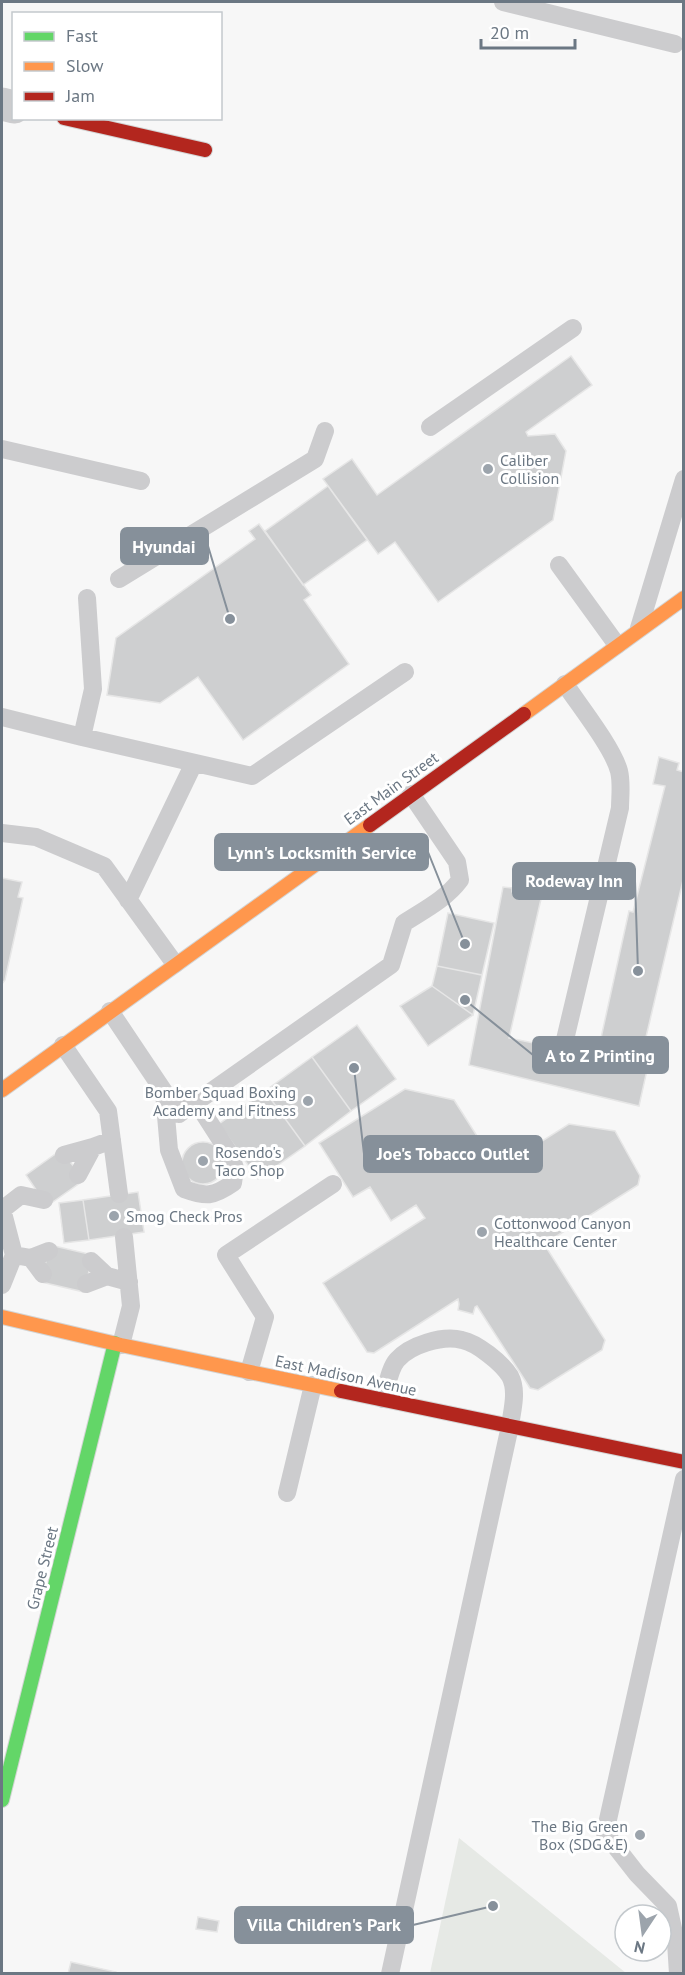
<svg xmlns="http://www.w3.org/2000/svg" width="685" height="1975" font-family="'PT Sans',sans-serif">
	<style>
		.green { fill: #e6e9e5 }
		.building { fill: #cecfd0; stroke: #e6e6e6; stroke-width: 1.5 }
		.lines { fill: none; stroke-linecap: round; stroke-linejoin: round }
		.fast-casing { stroke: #d3d4d4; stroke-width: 16 }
		.slow-casing { stroke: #d3d4d4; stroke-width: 16 }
		.jam-casing { stroke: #d3d4d4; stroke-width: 16 }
		.lane { stroke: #ccccce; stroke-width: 18 }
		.street { stroke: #ccccce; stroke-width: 33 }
		.fast { stroke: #63d668; stroke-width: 14 }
		.slow { stroke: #ff974d; stroke-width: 14 }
		.jam { stroke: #b3261e; stroke-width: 14 }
		.poi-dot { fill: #9ca4ac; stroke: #fff; stroke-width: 2 }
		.labels { text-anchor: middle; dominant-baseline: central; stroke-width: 6; stroke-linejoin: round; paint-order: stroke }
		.poi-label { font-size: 16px; fill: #6b7783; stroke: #fff; text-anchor: start }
		.street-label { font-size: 16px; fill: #6b7783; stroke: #fff }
		.leader { fill: none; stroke: #86909a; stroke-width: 2 }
		.callout-dot { fill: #86909a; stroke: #fff; stroke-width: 2 }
		.callout { fill: #86909a; stroke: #86909a; stroke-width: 2 }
		.callout-label { font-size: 18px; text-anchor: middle; font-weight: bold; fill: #fff }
	</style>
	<rect width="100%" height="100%" fill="#f7f7f7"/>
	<path class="green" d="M459,1838l167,135h-196z"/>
	<path class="building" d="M571,356l21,29 -66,47 2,4 27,-2 11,17 -13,69 -115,82 -43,-60 -17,12 -55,-75 29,-20 25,36z
		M328,486l39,54 -64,45 -38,-54z
		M259,524l52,71 -7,5 45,64 -106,76 -45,-63 -38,26 -53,-8 9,-57 139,-99 -6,-8z
		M659,757l20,6 -2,7 7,2v104l-38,161 18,5 -7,29 -10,-1 -8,36 -170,-41 34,-178 9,1v4l29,7 -32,139 88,18 32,-145 4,1 32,-126 -12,-2z
		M2,878l20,4 -4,15 5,1 -18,82 -3,4z
		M448,913l46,10 -12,52 -45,-9z
		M437,966l45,9 -9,40 -41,-29z
		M432,986l41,29 -45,31 -28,-40z
		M357,1025l39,54 -45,32 -39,-54z
		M312,1057l39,54 -46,35 -40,-55z
		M405,1089l49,11 44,69 71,-45 46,7 25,45 -2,9 -94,59 61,96 -3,10 -64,40 -8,-2 -53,-82 -2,1 -2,7 -15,-4 1,-6 -1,-5 -84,54 -7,-1 -44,-69 102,-65 -9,-13 -25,16 -21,-34 -17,10 -34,-54z
		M265,1091l40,55 -47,33 -39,-55z
		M182 1163a21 21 0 1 1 42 0a21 21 0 1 1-42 0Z
		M61,1150l23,30 -37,26 -21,-31z
		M138,1192l6,40 -55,8 -6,-40z
		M83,1200l6,40 -25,3 -5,-40z
		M50,1245l43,10 -9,37 -43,-10z
		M198,1917l21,4 -2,11 -21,-3z
		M71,1962l45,10v2h-48z"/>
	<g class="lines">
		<defs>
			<path id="fast" d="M2,1800l113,-457"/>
			<path id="slow" d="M524,714l160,-116
				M2,1090l368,-265
				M2,1317l119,28 220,46"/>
			<path id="jam" d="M64,118l141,32
				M370,825l154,-111
				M341,1391l343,71"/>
		</defs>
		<use href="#fast" class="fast-casing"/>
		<use href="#slow" class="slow-casing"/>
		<use href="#jam" class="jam-casing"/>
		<path class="lane" d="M503,2l172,42
			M430,427l143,-99
			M2,449l139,32
			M559,565l58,80
			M119,579l196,-120 10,-28
			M639,628l45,-149
			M2,717l80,20 11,-48 -6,-91
			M82,737l170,39 153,-104
			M2,833l34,4 68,29 71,98
			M128,900l66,-137
			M110,1011l69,103 212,-149 13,-42c20,-13 42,-24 56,-43l-3,-18 -46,-68
			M63,1045l45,66 11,83
			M563,1048l57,-240c0,-11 2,-25 -1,-37 -6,-23 -40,-66 -54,-87
			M164,1093l5,57 15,39c22,8 29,8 49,-6l2,-15 -4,-12 -34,-53
			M64,1155l29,-8
			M78,1175l15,-28 19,-7
			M2,1209l12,46 -12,30
			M2,1210l19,-15 23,5
			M14,1255l17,3 12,16
			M31,1258l18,-7
			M91,1261l16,15
			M86,1284l21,-8 22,6
			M121,1345l10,-39 -7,-69
			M249,1372l16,-55 -39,-62 107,-71
			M383,1399c4,-11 6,-30 14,-39 13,-15 45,-25 65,-20 15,3 40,23 48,36 8,15 2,34 0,50l-120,548
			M287,1493l26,-108
			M678,1974l-2,-32 -8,-36 -31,-32 -32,-41 79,-354"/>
		<path class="street" d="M2,104l12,3"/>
		<use href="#fast" class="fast"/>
		<use href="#slow" class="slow"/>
		<use href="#jam" class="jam"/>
	</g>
	<g class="poi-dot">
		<circle cx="488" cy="469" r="6"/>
		<circle cx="308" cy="1101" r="6"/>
		<circle cx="203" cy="1161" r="6"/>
		<circle cx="114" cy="1216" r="6"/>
		<circle cx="482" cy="1232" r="6"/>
		<circle cx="640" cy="1835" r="6"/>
	</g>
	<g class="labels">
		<g class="poi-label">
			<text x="500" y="460">Caliber<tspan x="500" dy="18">Collision</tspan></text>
			<text x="296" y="1092" text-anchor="end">Bomber Squad Boxing<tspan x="296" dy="18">Academy and Fitness</tspan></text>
			<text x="215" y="1152">Rosendo's<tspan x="215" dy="18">Taco Shop</tspan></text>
			<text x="126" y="1216">Smog Check Pros</text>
			<text x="494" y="1223">Cottonwood Canyon<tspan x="494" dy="18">Healthcare Center</tspan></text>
			<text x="628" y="1826" text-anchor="end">The Big Green<tspan x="628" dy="18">Box (SDG&amp;E)</tspan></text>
		</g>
		<g class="street-label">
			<text transform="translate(391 788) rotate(-36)">East Main Street</text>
			<text transform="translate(346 1375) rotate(12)">East Madison Avenue</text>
			<text transform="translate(42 1568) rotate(-76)">Grape Street</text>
		</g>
	</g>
	<path class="leader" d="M230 619L208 546M465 944L428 852M638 971L635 881M465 1000L533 1055M354 1068L364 1154M493 1906L413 1925"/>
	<g class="callout-dot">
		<circle cx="230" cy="619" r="6"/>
		<circle cx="465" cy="944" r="6"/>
		<circle cx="638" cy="971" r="6"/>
		<circle cx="465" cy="1000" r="6"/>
		<circle cx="354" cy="1068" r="6"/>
		<circle cx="493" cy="1906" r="6"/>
	</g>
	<g class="callout">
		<rect x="121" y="528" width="87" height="36" rx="6"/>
		<rect x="215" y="834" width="213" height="36" rx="6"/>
		<rect x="513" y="863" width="122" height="36" rx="6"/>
		<rect x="533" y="1037" width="135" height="36" rx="6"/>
		<rect x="364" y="1136" width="178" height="36" rx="6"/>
		<rect x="235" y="1907" width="178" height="36" rx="6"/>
	</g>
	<g class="callout-label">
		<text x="164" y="553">Hyundai</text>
		<text x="322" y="859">Lynn's Locksmith Service</text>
		<text x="574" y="887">Rodeway Inn</text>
		<text x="600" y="1062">A to Z Printing</text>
		<text x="453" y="1160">Joe's Tobacco Outlet</text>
		<text x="324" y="1931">Villa Children's Park</text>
	</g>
	<rect width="685" height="1975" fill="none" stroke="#6b7783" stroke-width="6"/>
	<rect x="12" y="12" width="210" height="108" fill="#ffffff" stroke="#c4c9cd" stroke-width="1.5"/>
	<rect x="24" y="32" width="30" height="9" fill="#63d668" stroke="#c4c9cd" stroke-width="1.5"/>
	<text x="66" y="42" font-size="18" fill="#6b7783">Fast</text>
	<rect x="24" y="62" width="30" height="9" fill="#ff974d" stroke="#c4c9cd" stroke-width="1.5"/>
	<text x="66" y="72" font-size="18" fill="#6b7783">Slow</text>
	<rect x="24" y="92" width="30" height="9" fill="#b3261e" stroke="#c4c9cd" stroke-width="1.5"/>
	<text x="66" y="102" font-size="18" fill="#6b7783">Jam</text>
	<g transform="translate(643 1933) rotate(193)"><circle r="28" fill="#ffffff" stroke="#c4c9cd" stroke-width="1.5"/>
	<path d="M0-4.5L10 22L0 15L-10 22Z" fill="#9ca4ac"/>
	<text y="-9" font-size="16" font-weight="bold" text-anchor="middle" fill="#6b7783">N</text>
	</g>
	<path d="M481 39v9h94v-9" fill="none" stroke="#6b7783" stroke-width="3"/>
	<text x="490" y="39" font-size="18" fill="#6b7783" stroke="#ffffff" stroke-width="4.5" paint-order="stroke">20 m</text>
</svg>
